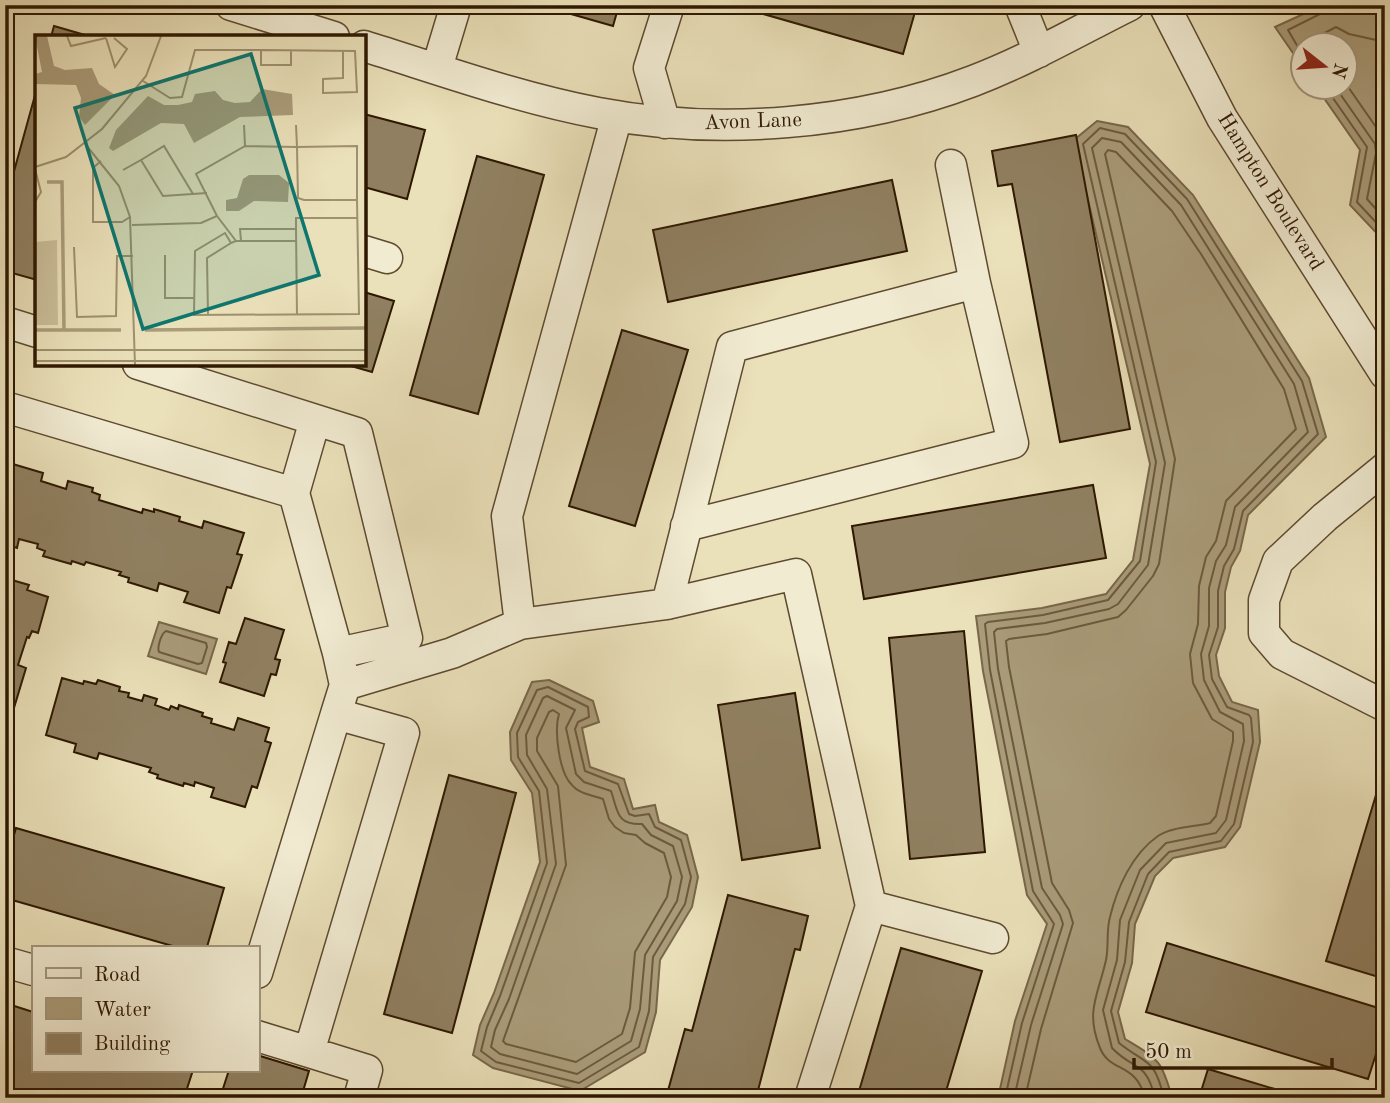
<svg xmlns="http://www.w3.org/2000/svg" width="1390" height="1103" font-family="'Old Standard TT',serif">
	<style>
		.water { fill: #aa9c7a; stroke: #78674a; stroke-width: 2 }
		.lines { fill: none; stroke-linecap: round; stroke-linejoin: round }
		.shore { stroke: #6c5a3e; stroke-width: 2 }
		.building { fill: #908061; stroke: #2e1801; stroke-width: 2 }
		.minor-casing { stroke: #5d4a2f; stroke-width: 33 }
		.minor { stroke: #f1ebd2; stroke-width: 30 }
		.labels { text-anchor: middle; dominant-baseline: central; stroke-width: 6; stroke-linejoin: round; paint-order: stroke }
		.street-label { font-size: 21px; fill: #2e1801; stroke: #f1ebd2 }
		.inset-river { fill: none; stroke: #aa9c7a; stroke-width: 3.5 }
		.inset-road { fill: none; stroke: #9f906f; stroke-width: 2 }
		.view { fill: #0f766e; fill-opacity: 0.15; stroke: #0f766e; stroke-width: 3.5 }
		.inset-edge { fill: none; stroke: #2e1801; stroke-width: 3.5 }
	</style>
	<rect width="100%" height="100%" fill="#eae0b9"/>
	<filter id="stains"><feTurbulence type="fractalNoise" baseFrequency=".00286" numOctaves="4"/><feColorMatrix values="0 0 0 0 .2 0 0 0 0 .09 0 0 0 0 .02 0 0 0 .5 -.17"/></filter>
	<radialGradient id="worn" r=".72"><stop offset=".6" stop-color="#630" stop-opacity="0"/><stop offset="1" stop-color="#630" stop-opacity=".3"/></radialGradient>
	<path class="water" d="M1323,5h22l40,12v225l-35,-37 10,-55 -43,-62h27v-42h-42v20l-27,-39z
		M1097,121l31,6 65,68 116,183 17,59 -78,78 -8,36 -9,16 -6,25v36l-9,27 3,21 13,26 26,8 2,32 -20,85 -15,20 -52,11 -18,18 -20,48 -3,39 -14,49 7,27c33,20 37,21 47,59h-174l17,-77 32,-97 -20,-29 -44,-224 -7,-55 66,-8 64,-14 27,-34 17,-96 -76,-324z
		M159,622l58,17 -11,35 -58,-18z
		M549,680l44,21 6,21 -17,6 8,39 34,12 9,30 22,-4 4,17 28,13 11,42 -6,30 -32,53 -4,52 -11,40 -65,39 -87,-23 -20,-13 7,-30 14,-32 46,-131 -8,-69 -21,-33 -1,-28 22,-50z"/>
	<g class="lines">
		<path class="shore" d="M1320,46l-3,-9 19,-10 13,7 36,8
			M1302,54l-14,-24 32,-16 3,-9
			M1344,81l41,59
			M1326,88l41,59 -10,55 28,30
			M1336,88l39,56 1,9 -9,46 18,20
			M166,631l40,12 1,4 -5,16 -4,1 -39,-12c-2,-5 2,-18 7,-21z
			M548,687l40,20 1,10 -11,5 -3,7 10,42 33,13 11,30 6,2 14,-2 6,13 26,13 10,37 -6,27 -32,53 -4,54 -10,36 -60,36 -83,-21 -15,-11 6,-24 13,-31 47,-133 -8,-72 -21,-34 -1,-24 20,-43z
			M547,696l28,14 -9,18 10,46 8,8 27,9c7,20 5,34 31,33l9,11 22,11 9,31 -5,24 -32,54 -5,54 -9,32 -54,33 -77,-20 -9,-7 4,-17 14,-31 47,-135 -9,-75 -20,-34 -1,-20 17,-37z
			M553,710l6,4c-5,17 0,59 13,71 7,9 20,10 31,14l6,20 6,8 9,6 12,2 9,8 19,10 7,24 -4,20 -32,55 -5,56 -8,26 -46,28 -70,-18 -3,-3 63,-176 -8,-79 -21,-35v-13l12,-26z
			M1005,1098l17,-75 32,-99 -21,-33 -43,-221 -5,-46 3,-2 55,-7 65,-15 32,-39 16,-99 -73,-318 17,-16 25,6 62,65 115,182 16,53 -75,77 -9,38 -10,17 -6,25v36l-9,28 3,24 15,28 22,8 2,3 2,24 -19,82 -13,17 -52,11 -21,22 -19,48 -4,40 -14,49 8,32c29,23 35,14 45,55
			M1014,1098l17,-73 32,-101 -3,-9 -18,-27 -44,-219 -4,-37 3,-3 48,-6 64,-14 9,-5 30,-39 17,-102 -73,-315 10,-10 19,4 60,63 113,179 14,48 -73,75 -9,38 -10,16 -7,27v38l-8,28 3,26 16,32 23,12 1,17 -18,79 -10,13 -50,10 -26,27 -20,50 -3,40 -14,50 9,38c22,23 34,12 43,50
			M1025,1098l16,-69 32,-106 -4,-13 -17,-27 -43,-216 -3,-26 3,-2 38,-5 71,-17 8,-7 27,-34 6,-12 16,-105 -70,-305 3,-4 8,2 56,59 29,43 83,135 12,40 -70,72 -10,40 -10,16 -7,29 -1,38 -8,30 3,29 19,36 21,13v9l-17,75 -6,7c-16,4 -39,4 -52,13 -26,18 -41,52 -48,81 -4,14 -1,29 -4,43 -8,36 -21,51 -6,88 10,25 36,14 45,50"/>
	</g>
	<path class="building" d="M551,5h68l-6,21 -63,-18z
		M732,5h185l-14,49z
		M54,26l38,11h-41z
		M37,88v192l-32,-9v-67z
		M364,114l61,16 -18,69 -43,-12z
		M1076,135l54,294 -70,13 -48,-258 -14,2 -6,-35z
		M477,156l67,19 -66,239 -68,-19z
		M892,180l15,71 -239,51 -15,-72z
		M364,292l30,9 -22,71 -28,-8h20z
		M622,330l66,20 -53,176 -66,-20z
		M6,462l37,11 -2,8 25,8 2,-8 25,7 -1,4 8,3 -1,5 43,13 1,-4 11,3v-3l26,8 -1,4 23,7 2,-7 40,12 -7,21 5,1 -11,33 -4,-1 -8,26 -35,-11 4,-10 -29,-9 -2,8 -29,-9 1,-4 -10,-3 2,-3 -35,-10 -2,3 -12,-4 -1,3 -28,-8 2,-5 -8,-3 1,-4 -19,-5 -2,9 -12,-4z
		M1093,485l13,73 -242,41 -12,-73z
		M5,578l24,7 -2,5 21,7 -10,36 -6,-2 -3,7 -2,-1 -9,28 8,3 -16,53 -5,-1z
		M245,618l39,12 -9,29 5,1 -4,15 -5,-1 -7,22 -44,-14 6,-19 -3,-1 6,-20 7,2z
		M964,631l21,221 -75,7 -21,-221z
		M62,678l21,6 1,-3 12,3 2,-4 22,7 -1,4 10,2 -1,4 14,4 2,-6 13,4 -2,6 14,5 2,-4 7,3 1,-4 24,8 -1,3 10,3 -1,4 23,7 4,-12 31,10 -4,13 6,2 -14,45 -5,-2 -7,21 -34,-10 3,-9 -19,-6 -1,4 -10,-3 -1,3 -26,-8 1,-3 -9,-3 2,-4 -52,-15 -2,6 -23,-7 2,-8 -30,-9z
		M795,693l25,155 -78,12 -24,-155z
		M1385,765v214l-59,-18z
		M449,775l67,18 -64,240 -68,-19z
		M16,828l208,60 -17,59h-31l-171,-49v-32z
		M728,895l80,21 -8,34 -5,-1 -39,149h-90l19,-69 7,2z
		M1167,943l218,67v16l-17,53 -222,-67z
		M901,948l81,23 -38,127h-87z
		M5,1003l28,9v58h160l-9,28h-138l-12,-4 -1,4h-28z
		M257,1055l52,16 -8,27h-81l9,-28h28z
		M1208,1069l70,21 -3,8h-76z"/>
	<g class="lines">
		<defs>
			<path id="minor" d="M231,5l103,32
				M1020,5l19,47
				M1164,5l58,113 163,256
				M364,46c77,24 155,52 234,67 120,23 260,12 375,-32 55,-21 105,-50 157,-76
				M437,68l19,-63
				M617,116l-110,400 13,108 147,-20 129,-30 75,332 122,32
				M665,123l-16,-55 20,-63
				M364,251l23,7
				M5,322l32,10
				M138,364l219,69 50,205 -69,15 7,32 107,-32 68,-29
				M5,407l289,86 44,160
				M1385,468l-60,49 -47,44 -14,39v33l18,21 103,52
				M294,493l21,-73
				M686,526l327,-83 -38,-160
				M667,604l65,-257 243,-64 -24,-118
				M5,962l28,8
				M257,973l79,-259
				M257,1036l52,16 95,-319 -68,-19 9,-29
				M309,1052l58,18 -8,28
				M810,1098l61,-192"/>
		</defs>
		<use href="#minor" class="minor-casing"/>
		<use href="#minor" class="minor"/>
	</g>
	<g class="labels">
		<g class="street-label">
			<text transform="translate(753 122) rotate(-2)">Avon Lane</text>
			<text transform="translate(1270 192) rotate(58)">Hampton Boulevard</text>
		</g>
	</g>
	<g transform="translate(35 35)">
		<rect width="331" height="331" fill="#eae0b9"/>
		<path d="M22,205l1,85h-23v-83z" fill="#cabe9a"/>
		<path d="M0,1h12l7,30 11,4 27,-2 7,16 16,11 -30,30 -6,-8 2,-19 -5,-13 -41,-1v-10l7,-2zM227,54l30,5 1,21 -53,2 -46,26 -10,-19 -23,-1 -48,28 -4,-3 7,-18 32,-34 16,9h14l14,-3 3,-8 20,-3 8,9 12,3 15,-1zM214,140h30l10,8 -1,19 -34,-1 -15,10h-13v-11l11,-2 6,-19z" fill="#aa9c7a"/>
		<path class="inset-river" d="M12,147h15l2,148M0,295h86M110,295l221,-2"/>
		<path class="inset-road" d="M32,1l4,10 35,-8M71,3l9,29 12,-18 -13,-11M226,15v15h30v-14M108,46l27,17 12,-1 13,-47h66l94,1 2,41 -34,1v-14l20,-1v-27M51,110l33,41 11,31 5,148M210,111l52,1 1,51 6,2h53v-54l-60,1 -1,-22M106,125l23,-14 29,48M66,126l-8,7v54h29l8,-5M0,132l31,-10 36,-28 44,-53 15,-40M0,134l6,23 -6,10M88,135l18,-10 22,36 44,-3M182,181l19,25 -5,2 -6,-10 -30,18 -1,64 165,-1 -2,-114M97,190l69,-2 16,-7 -21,-42 49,-28 -1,-21M261,194v-11h62M201,206h5l-1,-12h56l1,86M206,206h55M39,212l3,70 39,-1 1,-60h16M130,220v43h29M173,280l-1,-57 24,-15M0,315h331M0,326h331"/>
		<path class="view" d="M216,19l68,221 -176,54 -68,-221z"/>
		<rect width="331" height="331" class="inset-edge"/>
	</g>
	<rect width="1390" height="1103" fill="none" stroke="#eae0b9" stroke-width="28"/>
	<rect x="7" y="7" width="1376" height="1089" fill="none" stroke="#2e1801" stroke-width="3.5"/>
	<rect x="14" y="14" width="1362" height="1075" fill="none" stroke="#2e1801" stroke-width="2"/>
	<rect x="32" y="946" width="228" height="126" fill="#f1ebd2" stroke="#a3977e" stroke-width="2"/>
	<rect x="46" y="968" width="35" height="10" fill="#f1ebd2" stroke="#a3977e" stroke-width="2"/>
	<text x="94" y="981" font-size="21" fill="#2e1801">Road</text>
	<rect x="46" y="998" width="35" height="21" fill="#aa9c7a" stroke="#a3977e" stroke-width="2"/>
	<text x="94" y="1016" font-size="21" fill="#2e1801">Water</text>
	<rect x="46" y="1033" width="35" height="21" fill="#908061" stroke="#a3977e" stroke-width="2"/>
	<text x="94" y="1050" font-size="21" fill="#2e1801">Building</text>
	<g transform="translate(1324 66) rotate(107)"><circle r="33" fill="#f1ebd2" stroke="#a3977e" stroke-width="2"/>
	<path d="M0-5L12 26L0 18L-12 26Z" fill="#8f2418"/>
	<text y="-10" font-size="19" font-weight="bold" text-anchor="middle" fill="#2e1801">N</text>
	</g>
	<path d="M1134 1058v10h198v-10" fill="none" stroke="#2e1801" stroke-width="3.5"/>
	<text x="1145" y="1058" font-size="21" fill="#2e1801" stroke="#f1ebd2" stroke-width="5" paint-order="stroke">50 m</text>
	<rect width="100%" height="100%" filter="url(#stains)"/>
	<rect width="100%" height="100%" fill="url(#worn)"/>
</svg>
